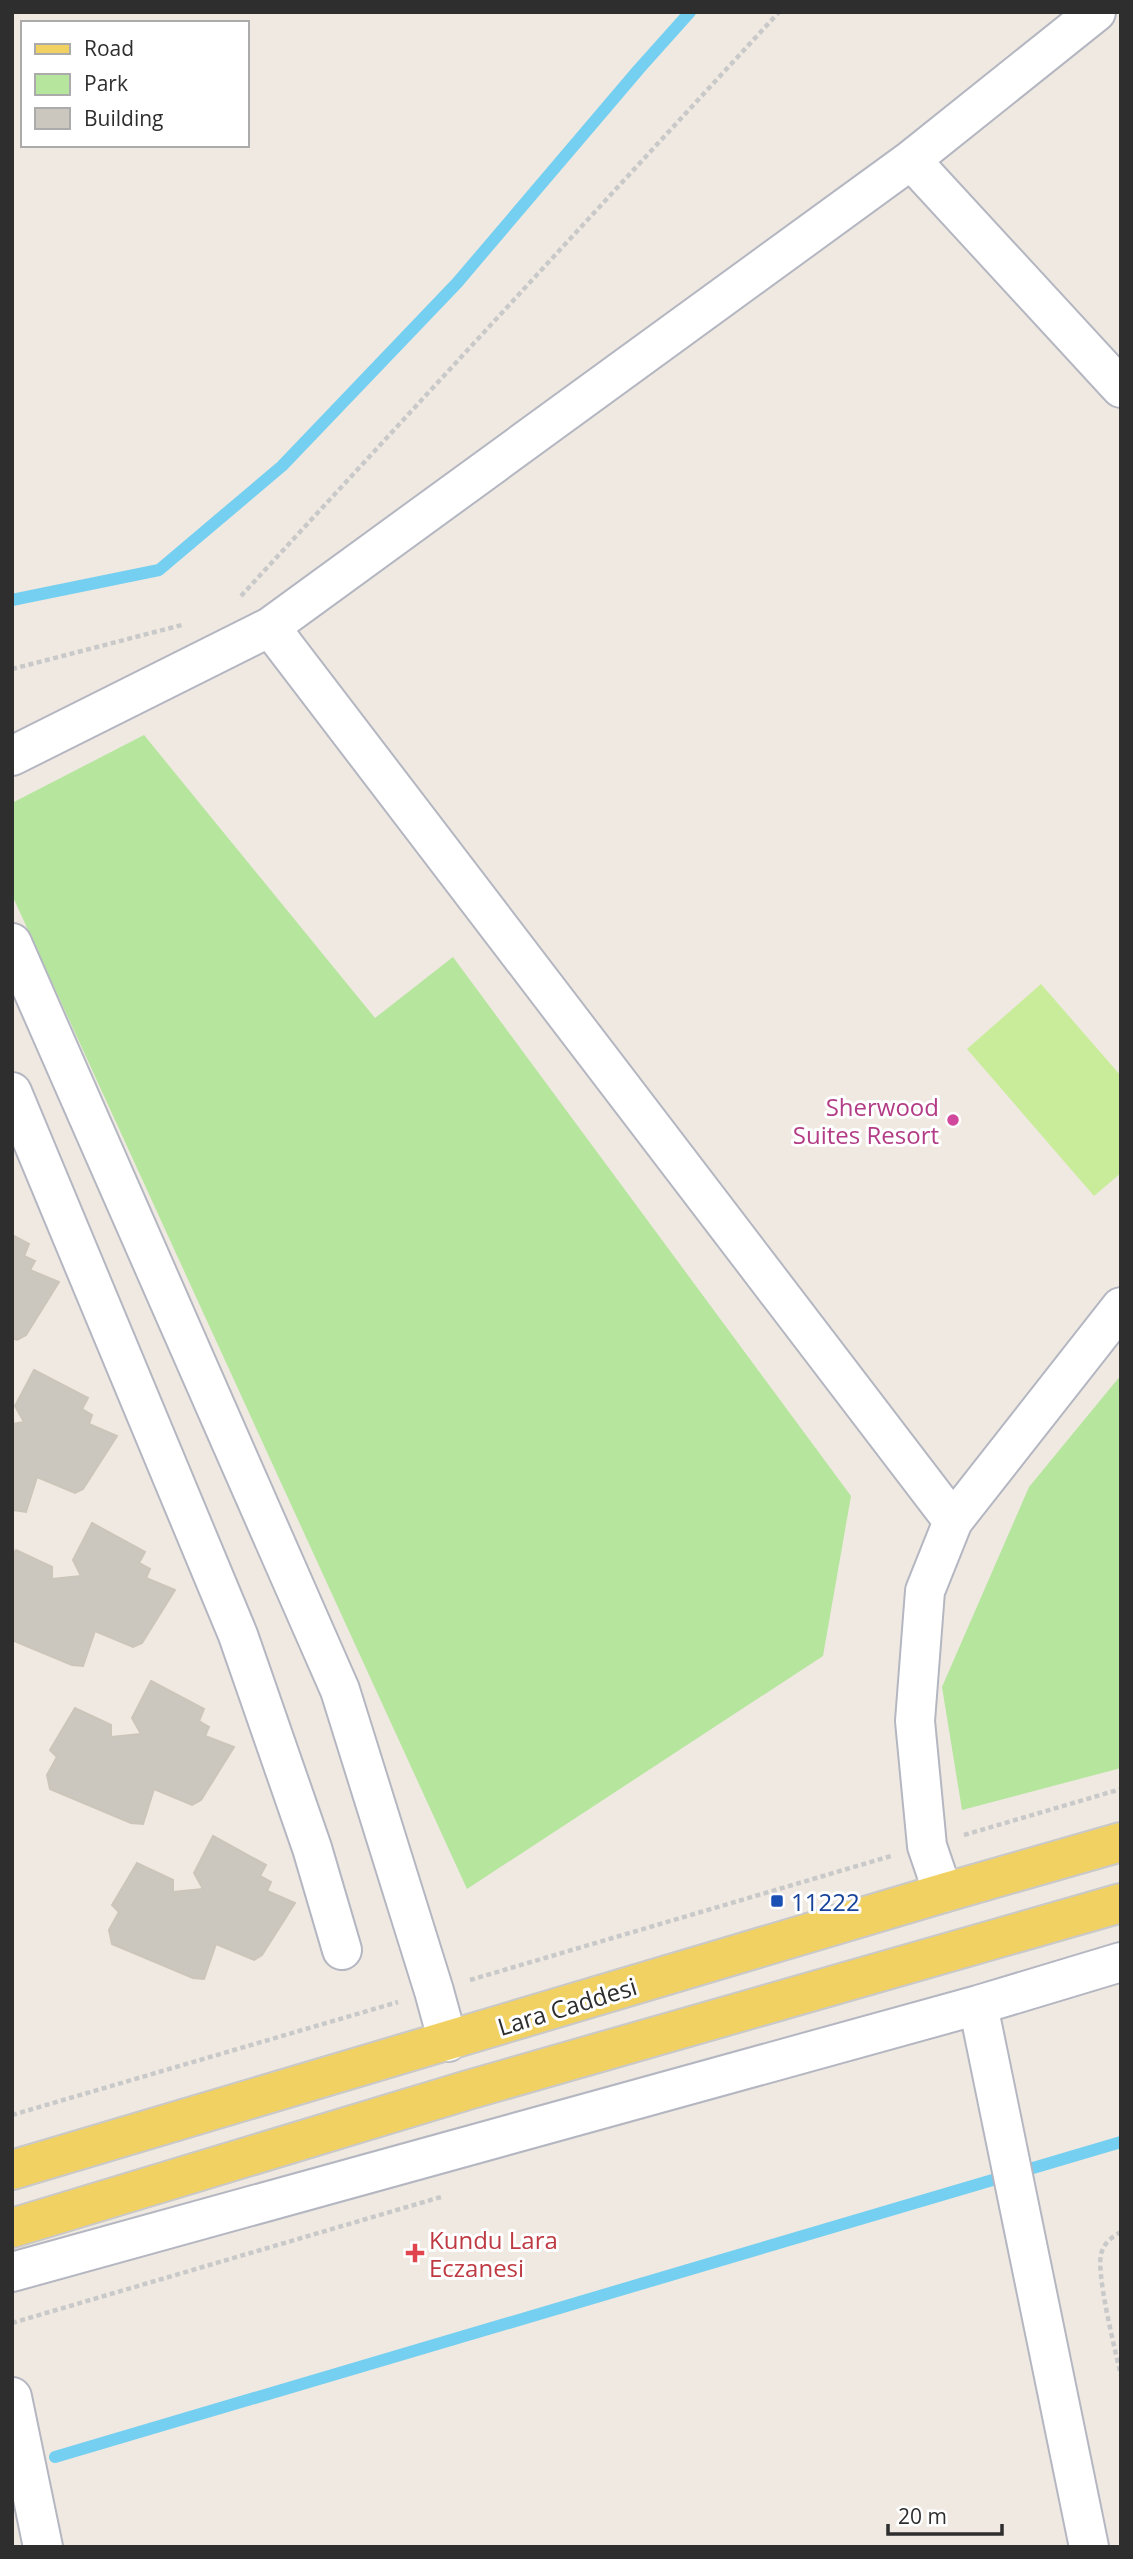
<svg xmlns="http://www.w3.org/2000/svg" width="1133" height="2559" font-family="'Open Sans',sans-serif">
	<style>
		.green { fill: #b6e59e }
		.pitch { fill: #c9ec9a }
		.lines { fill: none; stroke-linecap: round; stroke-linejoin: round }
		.stream { stroke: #75cff0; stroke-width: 12 }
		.building { fill: #cbc7bf; stroke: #cbc5ba; stroke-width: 2 }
		.minor-casing { stroke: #b4b7c1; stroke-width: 42 }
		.major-casing { stroke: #c9c9c9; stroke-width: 42 }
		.path { stroke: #c9c9c9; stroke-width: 4.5; stroke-dasharray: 5 3.5; stroke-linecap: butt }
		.minor { stroke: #fff; stroke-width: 38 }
		.major { stroke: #f2d163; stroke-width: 38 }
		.hotel-dot { fill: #d1479c; stroke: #fff; stroke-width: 2.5 }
		.transit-dot { fill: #1a4fb4; stroke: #fff; stroke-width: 2.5 }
		.health-dot { fill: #e0444e; stroke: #fff; stroke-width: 2.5 }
		.labels { text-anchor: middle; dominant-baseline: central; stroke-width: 6; stroke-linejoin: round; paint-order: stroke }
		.hotel-label { font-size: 24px; fill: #b23c85; stroke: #fff; text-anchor: end }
		.transit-label { font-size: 24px; fill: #164399; stroke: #fff; text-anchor: start }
		.street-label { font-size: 24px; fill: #2e2e2e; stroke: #fff }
		.health-label { font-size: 24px; fill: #be3a42; stroke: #fff; text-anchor: start }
	</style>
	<rect width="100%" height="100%" fill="#efe9e1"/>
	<path class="green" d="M144,735l231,283 78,-61 398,539 -28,160 -356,233 -455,-994v-92z
		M1121,1375v393l-159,42 -20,-123 87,-200z"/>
	<path class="pitch" d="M1041,984l80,92v97l-27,23 -127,-147z"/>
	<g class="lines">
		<path class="stream" d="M12,600l147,-30 123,-104 175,-183 182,-214 51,-57
			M55,2457l1066,-315"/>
	</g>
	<path class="building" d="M12,1235l17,9 -5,12 11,5 -5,9 29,12 -33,53 -9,5 -5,-2z
		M34,1370l54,28 -6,11 10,6 -3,9 28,12 -34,53 -8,4 -38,-16 -11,35 -14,-2v-86l12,-2 -9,-16z
		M92,1523l53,29 -6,11 11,6 -4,9 29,12 -33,53 -9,4 -38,-16 -12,35 -11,-1 -60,-25v-84l4,-6 36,17v12l29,-3 -8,-16z
		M151,1681l53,28 -5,12 10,6 -4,9 29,11 -33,53 -9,5 -38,-16 -11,35 -12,-1 -81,-34 -3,-14 10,-18 -7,-7 25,-42 36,17v12l30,-3 -9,-16z
		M213,1836l53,29 -6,11 11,6 -4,9 28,12 -33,52 -8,5 -38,-16 -12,35 -11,-1 -81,-34 -3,-14 10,-18 -7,-7 25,-42 36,17v12l30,-3 -9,-16z"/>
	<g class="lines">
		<defs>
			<path id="minor" d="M911,160l210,228
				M270,627l683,894
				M12,756l258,-129 641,-467 185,-148
				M12,943l328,747 94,301 14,51
				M12,1092l226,543 74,213 30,102
				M943,1893l-16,-47 -12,-125 10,-130 28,-70 168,-214
				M978,2005l111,542
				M12,2272l966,-267 143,-43
				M12,2397l31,150"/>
			<path id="major" d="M12,2170l931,-277 178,-51
				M12,2228l456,-138 653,-187"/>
		</defs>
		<use href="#minor" class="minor-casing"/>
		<use href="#major" class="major-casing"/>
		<path class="path" d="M241,596l538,-584
			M12,669l170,-44
			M964,1835l157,-46
			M470,1980l421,-124
			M12,2115l386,-113
			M1121,2232c-8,4 -16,10 -19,19 -8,17 14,102 19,125
			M12,2323l429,-126"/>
		<use href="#minor" class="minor"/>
		<use href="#major" class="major"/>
	</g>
	<circle class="hotel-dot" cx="953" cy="1120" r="7"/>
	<rect class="transit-dot" x="770" y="1894" width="14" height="14" rx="3.5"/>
	<path class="health-dot" d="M411.5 2242.5h7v7h7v7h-7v7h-7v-7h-7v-7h7z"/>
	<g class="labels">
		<g class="hotel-label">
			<text x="939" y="1106">Sherwood<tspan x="939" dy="28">Suites Resort</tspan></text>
		</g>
		<g class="transit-label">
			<text x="791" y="1901">11222</text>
		</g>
		<g class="street-label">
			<text transform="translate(567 2006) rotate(-17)">Lara Caddesi</text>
		</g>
		<g class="health-label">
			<text x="429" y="2239">Kundu Lara<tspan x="429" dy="28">Eczanesi</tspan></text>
		</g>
	</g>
	<rect width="1133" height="2559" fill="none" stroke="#2e2e2e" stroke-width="28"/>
	<rect x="21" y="21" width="228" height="126" fill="#ffffff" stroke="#ababab" stroke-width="2"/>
	<rect x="35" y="44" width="35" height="10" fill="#f2d163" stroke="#ababab" stroke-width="2"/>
	<text x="84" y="56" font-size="21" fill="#2e2e2e">Road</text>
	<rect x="35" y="74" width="35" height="21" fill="#b6e59e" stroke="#ababab" stroke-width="2"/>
	<text x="84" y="91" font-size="21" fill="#2e2e2e">Park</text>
	<rect x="35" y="108" width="35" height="21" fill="#cbc7bf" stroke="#ababab" stroke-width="2"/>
	<text x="84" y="126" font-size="21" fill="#2e2e2e">Building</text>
	<path d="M888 2524v10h114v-10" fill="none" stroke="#2e2e2e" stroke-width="3.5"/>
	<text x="898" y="2524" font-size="21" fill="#2e2e2e" stroke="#ffffff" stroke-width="5" paint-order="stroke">20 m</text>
</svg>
